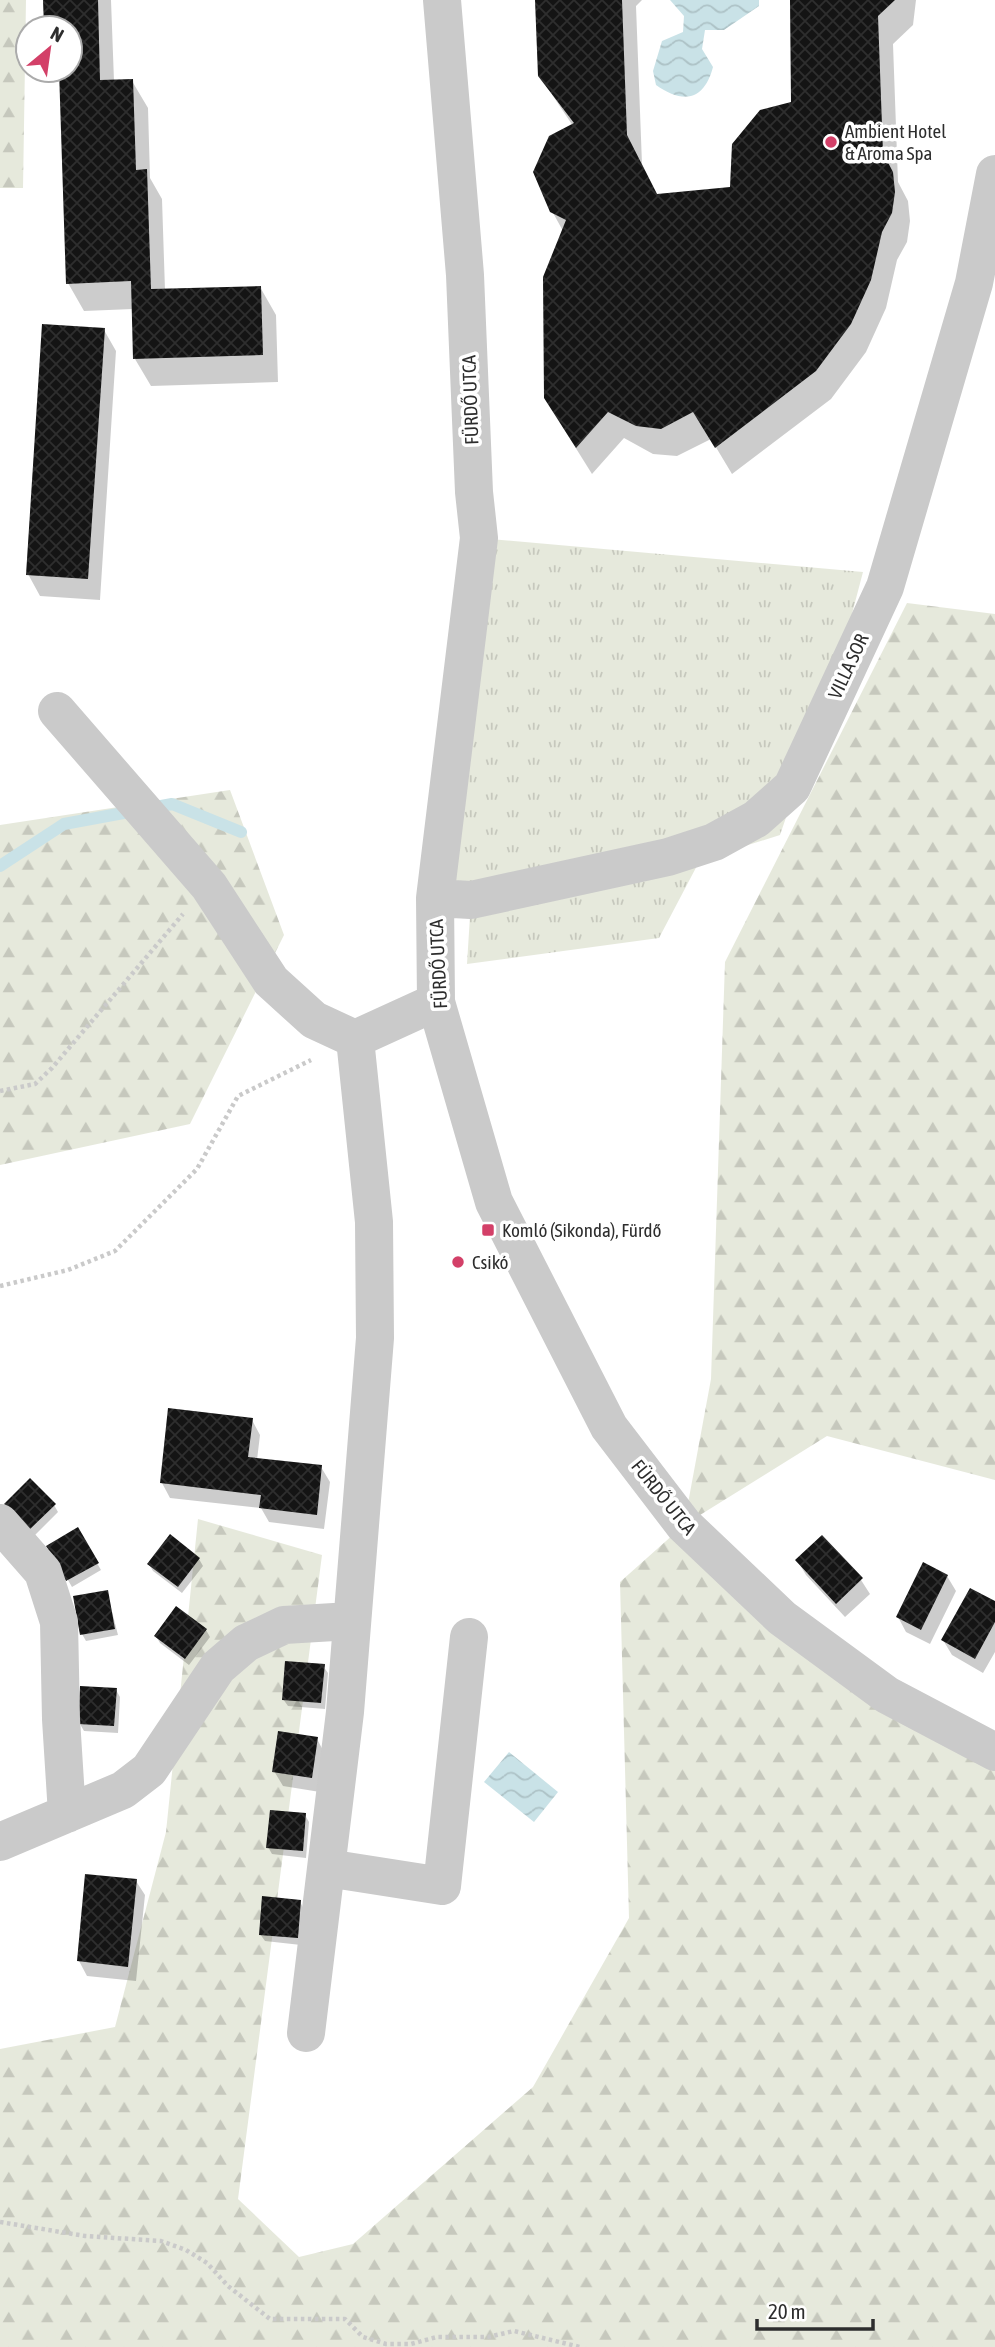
<svg xmlns="http://www.w3.org/2000/svg" width="995" height="2347" font-family="'Asap Condensed',sans-serif">
	<style>
		.grass { fill: url(#grass-tufts) }
		.forest { fill: url(#forest-firs) }
		.water { fill: url(#water-waves) }
		.shadow { fill: #0003 }
		.lines { fill: none; stroke-linecap: round; stroke-linejoin: round }
		.stream { stroke: #c9e2e7; stroke-width: 12 }
		.building { fill: url(#building-cross-hatch) }
		.path { stroke: #cacaca; stroke-width: 4.5; stroke-dasharray: 3.5 3.5; stroke-linecap: butt }
		.minor { stroke: #cacaca; stroke-width: 38 }
		.poi-dot { fill: #d34068; stroke: #fff; stroke-width: 2.5 }
		.labels { text-anchor: middle; dominant-baseline: central; stroke-width: 7; stroke-linejoin: round; paint-order: stroke }
		.poi-label { font-size: 19px; fill: #2d2d2d; stroke: #fff; text-anchor: start }
		.street-label { font-size: 19px; fill: #2d2d2d; stroke: #fff }
	</style>
	<defs>
		<pattern id="grass-tufts" width="24" height="20" patternUnits="userSpaceOnUse" patternTransform="scale(1.75)"><rect width="24" height="20" fill="#e6e9dc"/><path d="M3 7l-1-3M5 7V3M7 7l1-3M15 17l-1-3M17 17v-4M19 17l1-3" fill="none" stroke="#c6c8bd"/></pattern>
		<pattern id="forest-firs" width="22" height="20" patternUnits="userSpaceOnUse" patternTransform="scale(1.75)"><rect width="22" height="20" fill="#e6e9dc"/><path d="M5 1l3.5 6h-7zM16 11l3.5 6h-7z" fill="#c6c8bd"/></pattern>
		<pattern id="water-waves" width="16" height="10" patternUnits="userSpaceOnUse" patternTransform="scale(1.75)"><rect width="16" height="10" fill="#c9e2e7"/><path d="M0 5q4-4 8 0t8 0" fill="none" stroke="#adc2c6"/></pattern>
		<pattern id="building-cross-hatch" width="8" height="8" patternUnits="userSpaceOnUse" patternTransform="scale(1.75)"><rect width="8" height="8" fill="#141414"/><path d="M0 0l8 8M0 8l8-8" fill="none" stroke="#2e2e2e"/></pattern>
	</defs>
	<rect width="100%" height="100%" fill="#fff"/>
	<path class="grass" d="M479,538l384,34 -24,91 -59,172 -80,25 -41,78 -192,26 4,-64 -36,-2z"/>
	<path class="forest" d="M0,0h26l-3,188h-23z
		M907,603l88,11v866l-168,-44 -143,89 311,227v595h-995v-298l115,-22 51,-195 32,-313 124,36 -84,644 61,58 54,-13 180,-157 96,-169 -9,-336 64,-57 27,-146 14,-417z
		M230,790l54,145 -94,189 -190,41v-340z"/>
	<path class="water" d="M670,0h89v6l-35,24h-19l-3,19 11,18c-9,34 -30,37 -57,18l-3,-14 9,-30 21,-9 1,-16z
		M509,1752l49,40 -24,30 -50,-40z"/>
	<path class="shadow" d="M45,0h66l3,81h18l16,27 2,70 12,21 3,91 95,-3 16,28 2,67 -127,4 -16,-27 -2,-50 -49,2 -16,-28 -8,-213h10v-42h-24z
		M536,0h106l-6,6 6,158 16,32 73,-8 61,-85 -1,-103h125l-3,25 -20,19 5,138 10,19 2,20 -3,21 -10,18 -11,48 -20,44 -35,47 -99,75 -21,-35 -34,17 -24,-2 -29,-16 -32,36 -30,-48 1,-195 -11,-20 21,-85 -34,-51z
		M104,330l12,21 -16,249 -60,-4 -12,-22z
		M252,1420l8,15 -3,25 64,7 9,15 -6,47 -55,-7 -8,-14 -91,-10 -8,-15z
		M54,1505l4,7 -24,24 -24,-25z
		M78,1530l23,40 -29,17 -24,-41z
		M199,1559l4,7 -21,27 -29,-22 -4,-7z
		M797,1560l64,20 9,14 -25,23 -39,-42z
		M947,1576l9,15 -26,53 -24,-12 -8,-15z
		M107,1592l11,43 -32,6 -4,-7z
		M995,1603v49l-12,21 -31,-18 -9,-15z
		M206,1630l4,7 -21,28 -29,-22 -4,-7z
		M323,1666l5,7 -3,36 -37,-3 -5,-7z
		M116,1690l4,7 -2,36 -34,-2 -4,-7z
		M317,1739l8,15 -5,38 -37,-6 -9,-15z
		M305,1815l4,7 -3,36 -34,-4 -4,-7z
		M136,1881l9,14 -9,86 -49,-5 -8,-15z
		M300,1902l4,7 -3,36 -36,-4 -5,-7z"/>
	<g class="lines">
		<path class="stream" d="M0,866l64,-42 108,-20 69,28"/>
	</g>
	<path class="building" d="M43,0h55l2,80 33,-1 3,91 11,-1 4,120 110,-3 2,69 -130,4 -2,-78 -65,3 -7,-214h11v-42h-26z
		M535,0h87l5,135 30,59 73,-7 2,-43 28,-34 31,-8 -1,-102h105l-17,16 5,137 10,19 2,20 -3,21 -10,19 -11,48 -20,44 -35,47 -101,77 -22,-36 -32,17 -25,-3 -28,-14 -32,36 -32,-50 -1,-121 23,-57 -16,-8 -17,-40 16,-36 25,-13 -36,-47z
		M42,324l63,4 -17,251 -62,-4z
		M168,1408l85,10 -5,39 74,8 -5,50 -58,-7 2,-13 -101,-12z
		M30,1478l26,26 -27,26 -25,-26z
		M78,1527l21,36 -33,18 -20,-35z
		M170,1534l30,24 -22,29 -31,-23z
		M822,1535l41,43 -27,26 -41,-44z
		M923,1562l25,13 -27,55 -25,-13z
		M970,1588l25,13v21l-20,37 -34,-19z
		M108,1590l7,39 -35,6 -7,-39z
		M176,1606l31,23 -22,30 -31,-23z
		M285,1661l40,3 -4,39 -39,-3z
		M80,1686l37,2 -3,38 -36,-2z
		M278,1731l40,6 -6,41 -40,-6z
		M270,1810l36,3 -3,38 -37,-3z
		M85,1874l52,5 -9,88 -51,-6z
		M262,1896l39,4 -3,38 -39,-3z"/>
	<g class="lines">
		<path class="path" d="M0,1091l35,-7 17,-16 131,-154
			M0,1286l68,-16 47,-19 82,-82 41,-73 73,-36
			M0,2222l85,14 76,5 25,9 21,13 21,23 42,33h75l18,18 23,7h25l26,-7h51l26,-6 66,16"/>
		<path class="minor" d="M442,0l23,275 9,217 5,46 -44,360 1,104 58,200 115,225 75,98 98,93 105,77 108,57
			M57,711l152,175 62,95 43,39 41,19 81,-37
			M435,898l36,2 197,-43 46,-15 42,-23 36,-32 93,-200 89,-304 21,-109
			M0,1523l43,49 16,50 2,97 6,95
			M0,1842l123,-52 26,-20 69,-103 28,-24 38,-18 67,-4
			M327,1868l115,18 27,-249
			M306,2033l39,-321 30,-374 -1,-116 -19,-183"/>
	</g>
	<g class="poi-dot">
		<circle cx="831" cy="142" r="7"/>
		<rect x="481" y="1223" width="14" height="14" rx="3.5"/>
		<circle cx="458" cy="1262" r="7"/>
	</g>
	<g class="labels">
		<g class="poi-label">
			<text x="845" y="131">Ambient Hotel<tspan x="845" dy="22">&amp; Aroma Spa</tspan></text>
			<text x="502" y="1230">Komló (Sikonda), Fürdő</text>
			<text x="472" y="1262">Csikó</text>
		</g>
		<g class="street-label">
			<text transform="translate(470 400) rotate(-92)">FÜRDŐ UTCA</text>
			<text transform="translate(848 666) rotate(-65)">VILLA SOR</text>
			<text transform="translate(438 964) rotate(-93)">FÜRDŐ UTCA</text>
			<text transform="translate(664 1497) rotate(51)">FÜRDŐ UTCA</text>
		</g>
	</g>
	<g transform="translate(49 49) rotate(29)"><circle r="33" fill="#ffffff" stroke="#ababab" stroke-width="2"/>
	<path d="M0-5L12 26L0 18L-12 26Z" fill="#d34068"/>
	<text y="-10" font-size="19" font-weight="bold" text-anchor="middle" fill="#2d2d2d">N</text>
	</g>
	<path d="M757 2319v10h116v-10" fill="none" stroke="#2d2d2d" stroke-width="3.5"/>
	<text x="768" y="2319" font-size="21" fill="#2d2d2d" stroke="#ffffff" stroke-width="5" paint-order="stroke">20 m</text>
</svg>
